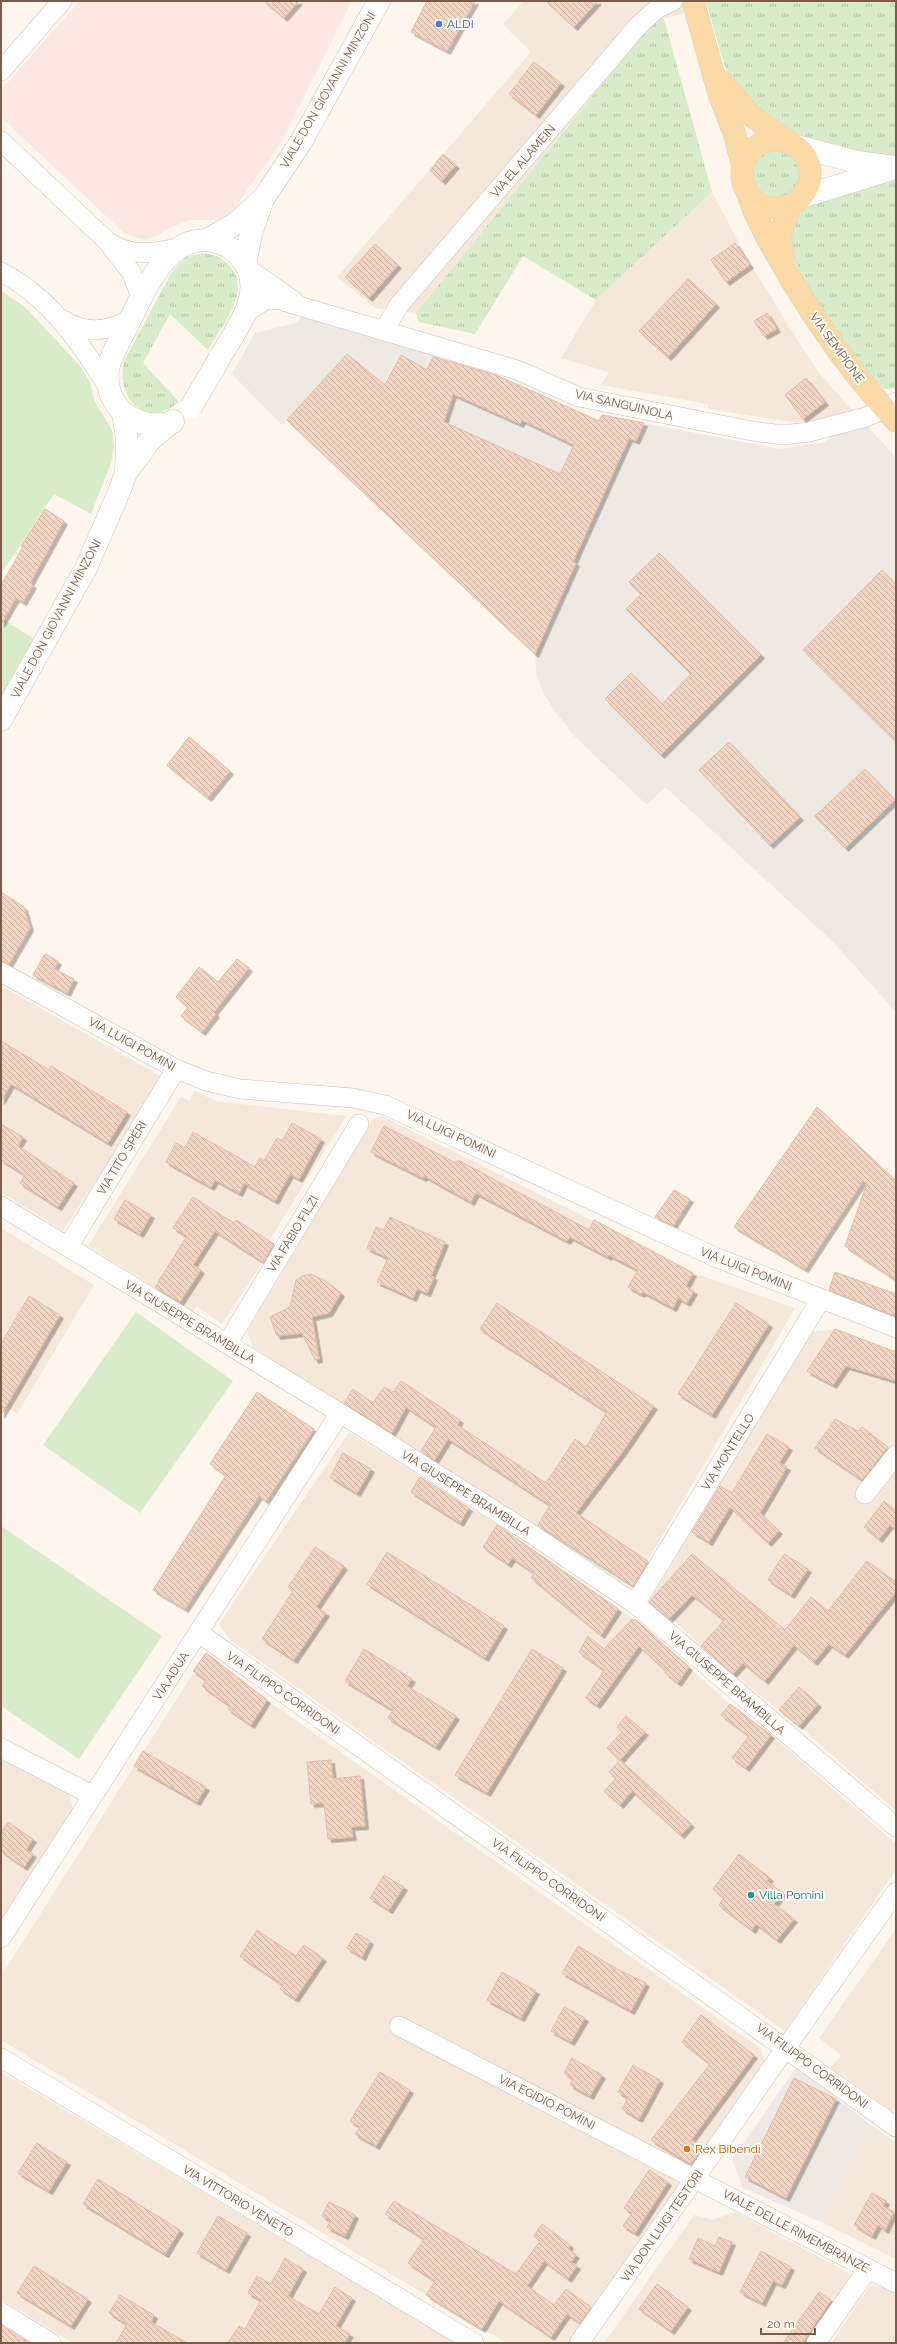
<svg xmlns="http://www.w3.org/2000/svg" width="897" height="2344" font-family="Raleway,sans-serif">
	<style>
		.residential { fill: #f5e8da }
		.commercial { fill: #fde8e0 }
		.industrial { fill: #efe9e4 }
		.grass { fill: url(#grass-tufts) }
		.park { fill: #d8ecc9 }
		.building { fill: url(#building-back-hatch); stroke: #e6bba3; fill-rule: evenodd; filter: url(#shadow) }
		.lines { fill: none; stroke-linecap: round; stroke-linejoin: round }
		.street-casing { stroke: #d1beb0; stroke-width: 20 }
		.secondary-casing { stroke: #d6c0b0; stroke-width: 23 }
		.primary-casing { stroke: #dad1cd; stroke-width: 23 }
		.street { stroke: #fff; stroke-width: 19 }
		.secondary { stroke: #fff; stroke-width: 22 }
		.primary { stroke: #fbd9a5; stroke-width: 22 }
		.secondary-bridge-casing { stroke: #d6c0b0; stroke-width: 23; stroke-linecap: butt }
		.secondary-bridge { stroke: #fff; stroke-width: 22 }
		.shop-dot { fill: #3f7fe0; stroke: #fffaf3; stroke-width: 1.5 }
		.culture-dot { fill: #0f9aa8; stroke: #fffaf3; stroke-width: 1.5 }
		.food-dot { fill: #e8710a; stroke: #fffaf3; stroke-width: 1.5 }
		.labels { text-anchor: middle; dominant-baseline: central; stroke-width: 4; stroke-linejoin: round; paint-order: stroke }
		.shop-label { font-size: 12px; fill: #366cbe; stroke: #fffaf3; text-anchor: start }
		.street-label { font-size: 12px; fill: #7a5c4d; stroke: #fffaf3 }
		.culture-label { font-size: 12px; fill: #0d838f; stroke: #fffaf3; text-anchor: start }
		.food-label { font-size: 12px; fill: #c56008; stroke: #fffaf3; text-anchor: start }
	</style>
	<defs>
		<pattern id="grass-tufts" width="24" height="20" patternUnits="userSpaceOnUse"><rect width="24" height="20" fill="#d8ecc9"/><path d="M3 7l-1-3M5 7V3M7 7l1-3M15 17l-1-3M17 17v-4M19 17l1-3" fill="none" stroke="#b4c2a5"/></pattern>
		<pattern id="building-back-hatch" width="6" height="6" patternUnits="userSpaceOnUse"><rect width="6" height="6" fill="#f3d5c3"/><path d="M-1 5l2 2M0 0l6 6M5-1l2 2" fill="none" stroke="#cab0a1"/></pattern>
		<filter id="shadow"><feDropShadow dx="3.5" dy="3.5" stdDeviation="0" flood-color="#0004"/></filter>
	</defs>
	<rect width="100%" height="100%" fill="#fdf6ec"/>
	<path class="residential" d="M523,1h183l1,5 -43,13 -4,-1 -11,9 -233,286 -41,-5 -38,-31 194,-225 -28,-27z
		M712,192l35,66 56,91 16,24 34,38 -49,11h-13l-83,-13v-5l-107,-19 8,-13 -48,-14 35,-58z
		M1,986l163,92 -101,153 -62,-39z
		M194,1090l21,11 131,15 -77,125 5,4 -52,79 -26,-18 -3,6 -105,-66 93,-149 9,4z
		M382,1116l260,129 51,28 102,35 -162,278 -379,-236 -7,-19 126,-212z
		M1,1228l93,57 -77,129 -16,-10z
		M835,1329l61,23v459l-97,-85 -66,-52 -83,-74 160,-268z
		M349,1432l149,93 137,95 95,84 41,31 125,109v26l-111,161 -555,-391 -11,-16z
		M206,1653l61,47 493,348 5,13 -197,282h-62l-505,-303v-64z
		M1,1755l67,34 6,23 -73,107z
		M896,1929v185l-66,-46 11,-13 -22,-17z
		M1,2072l456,271h-385l-71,-44z
		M872,2126l24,17v116l-75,-37z
		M735,2212l118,63 -51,68h-198l90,-128 18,5z
		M878,2285l18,9v49h-65l38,-56z"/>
	<path class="commercial" d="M80,1h272l-71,141 -49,70 -13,8h-30l-19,8 -13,8 -15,3 -18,-6 -123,-116v-27z"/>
	<path class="industrial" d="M300,316l187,55 112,50 3,-6 178,34 46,-7 7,-9 33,-8 30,32v555l-64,-71 -167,-154 -18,18 -72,-68 -21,-27 -10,-16 -7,-17 -2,-23 -247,-234 -6,5 -50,-51 23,-41 44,-11z
		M797,2067l75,59 -51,96 -78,-34 -11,-29z"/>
	<path class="grass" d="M706,1h190v156l-21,-1 -69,-17 -16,-7 -32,-21 -29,-36 -5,-11z
		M660,18l4,1 48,173 -116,108 -73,-44 -48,78 -56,-12 -3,-9 233,-286z
		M753 175a25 25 0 1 1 50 0a25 25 0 1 1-50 0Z
		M896,176v212l-12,1c-37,-37 -79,-96 -96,-146l10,-32 11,-9z
		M199,254c12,-1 22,2 30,11 24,26 -8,61 -21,85l-38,-36 -27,49 36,39c-33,28 -64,-4 -55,-41l49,-91 13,-13z"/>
	<path class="park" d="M1,291l24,16 56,60 9,15 5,20 17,28 2,18 -3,15 -20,51 -37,-20 -53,80z
		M1,618l33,21 -33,58z
		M136,1312l97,69 -93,132 -97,-68z
		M1,1526l161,110 -83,123 -78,-53z"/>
	<path class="building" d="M264,1h35l-15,17z
		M427,1h48l-28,50 -36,-19z
		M546,1h52l-24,26z
		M534,62l27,21 -25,32 -27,-21z
		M443,154l13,11 -14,16 -12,-11z
		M735,243l15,22 -24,17 -15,-22z
		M375,244l23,21 -29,33 -24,-21z
		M688,279l28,25 -48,53 -29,-26z
		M767,313l10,16 -13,7 -10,-15z
		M347,354l38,31 16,-30 26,15 6,-13 63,18 103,46 3,-6 42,8 -8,18 -7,-3 -56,124 3,1 -41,91 -248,-234zM453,394l67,30 2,-4 52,25 -14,29 -116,-52z
		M806,378l19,24 -22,17 -18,-24z
		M45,509l19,12 -34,62 3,2 -10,17 -7,-4 -15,26v-39l22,-38 -2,-1z
		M659,553l102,102 -100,100 -56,-56 26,-26 31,31 29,-30 -65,-65 15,-15 -12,-12z
		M882,570l14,15v157l-93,-92z
		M189,737l41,34 -22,27 -41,-33z
		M729,742l71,75 -30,28 -71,-75z
		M865,769l30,31 -50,48 -30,-32z
		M1,892l23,15 6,21 -21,36 -8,-3z
		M45,954l13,7 -4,8 20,10 -7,14 -34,-18z
		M237,959l12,9 -35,44 2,2 -14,18 -21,-16 7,-9 -12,-10 23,-30 19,15z
		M1,1041l48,29 2,-4 76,46 -19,31 -97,-59 -10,17z
		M817,1107l79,74v99l-51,-34 22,-63 -4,-2 -58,88 -71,-42z
		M292,1123l29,16 -22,40 -9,-5 -15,27 -31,-18 -5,10 -24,-13 -4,7 -45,-25 10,-19 9,5 8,-16 62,35 5,-9 4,3 13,-23 5,3z
		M1,1124l22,13 -5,9 6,4 50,33 -16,24 -38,-24 5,-8 -24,-15z
		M384,1126l72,37 2,-3 131,70 5,-10 99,53 -7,13 8,5 -7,12 -9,-5 -5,10 -30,-16 -2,2 -13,-7 10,-17 -29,-15 -1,2 -38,-20 -3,4 -91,-48 -5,9 -47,-26 -1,2 -52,-26z
		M674,1190l16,9 -17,27 -18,-9z
		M193,1197l41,26 2,-3 38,24 -11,18 -48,-31 -22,34 8,5 -21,32 -25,-15 32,-51 -14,-8z
		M125,1200l26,15 -11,19 -26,-15z
		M390,1217l55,25 -14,34 3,1 -7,16 -10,-4 -4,9 -36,-16 11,-24 -21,-10 9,-21 8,3z
		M835,1272l61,22v22l-67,-26z
		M311,1274l15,7 15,12 -12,20 -17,4 7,42 -4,1 -13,-27 -25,3 -7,-19 20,-10 6,-27 6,-4z
		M29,1296l31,19 -59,100v-71z
		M497,1303l157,103 -30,44 -48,63 72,48 -15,25 -95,-61 12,-20 -102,-66 -13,21 -14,-9 15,-24 -30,-20 -14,26 -48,-30 9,-14 20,14 11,-16 10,5 7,-11 59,39 -3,5 89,58 29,-44 11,8 21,-35 -127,-83z
		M736,1303l33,21 -57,91 -34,-21z
		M835,1329l61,23v29l-50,-15 -13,19 -26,-14z
		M257,1392l57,37 -48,72 -7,-5 -74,113 -32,-19 73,-115 -16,-11z
		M835,1419l23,12 4,-4 26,20 -26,33 -47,-32z
		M767,1434l22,13 -10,16 8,4 -27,46 19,18 -11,12 -38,-36 -21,35 -17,-10 28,-46 12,7z
		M343,1453l28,16 -14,24 -27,-16z
		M420,1477l49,31 -9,15 -49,-31z
		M884,1501l12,10v19l-6,-5 -11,14 -15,-12z
		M497,1525l121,84 -17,26 -70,-57 3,-5 -22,-15 -4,6 -25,-17z
		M315,1547l29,19 -28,41 10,6 -32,47 -32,-21 31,-48 -5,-4z
		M387,1552l117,74 -19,32 -118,-74z
		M692,1554l93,76 26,-33 17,14 39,-50 29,21v10l-51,63 -16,-11 -15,18 -20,-17 -29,36 -22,-18 -10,11 -32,-28 23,-26 -32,-25 -23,24 -20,-17z
		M784,1554l24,15 -17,26 -23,-15z
		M632,1619l2,2 1,-2 54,48 -11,16 -13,-10 1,-2 -27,-25 -42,59 -11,-7 18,-28 -25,-18 9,-16 16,13z
		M364,1649l48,30 -5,7 49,30 -20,31 -48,-29 5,-8 -48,-29z
		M532,1649l31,19 -76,125 -32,-18z
		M206,1653l61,47 -16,25 -23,-16 2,-3 -28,-20 4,-6 -13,-9z
		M799,1687l19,17 -19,22 -20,-16z
		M730,1704l41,31 -25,33 -14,-10 17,-22 -28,-21z
		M626,1716l19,16 -25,28 -13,-12 15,-16 -5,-5z
		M143,1751l63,36 -9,15 -63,-36z
		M331,1760l2,19 27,-3 5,50 -14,1 2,10 -25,2 -4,-36 -13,1 -4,-42z
		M620,1760l71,64 -10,11 -49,-44 -12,14 -16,-14 12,-13 -7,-6z
		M8,1822l25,17 -7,11 7,4 -9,13 -23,-16v-18z
		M739,1854l31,24 -3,3 16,12 -9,11 20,15 -17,21 -21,-16 -4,6 -33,-25 5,-7 -11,-9z
		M384,1875l20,12 -15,23 -19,-12z
		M257,1930l39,26 8,-11 19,13 -28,41 -15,-10 3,-4 -43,-29z
		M356,1933l14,8 -8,16 -15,-9z
		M578,1946l39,23 29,14 -15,28 -69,-38z
		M502,1972l34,19 -15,27 -34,-18z
		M564,2007l21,11 -14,24 -20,-11z
		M701,2015l53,40 -63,85 12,7 -12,17 -40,-24 59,-76 -28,-22z
		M572,2058l30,17 -12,21 -20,-11 3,-6 -9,-6z
		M633,2065l27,15 -21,39 -17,-10 6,-12 -10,-5z
		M380,2072l30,18 -34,56 -21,-12 5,-7 -10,-6z
		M794,2078l42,21 -50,99 -41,-21z
		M37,2143l30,19 -18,29 -31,-18z
		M649,2170l19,12 -33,51 -12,-7 9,-13 -8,-5z
		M98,2179l82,51 -15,24 -82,-50z
		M872,2193l14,8 -3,5 11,6 -9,18 -7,-5 -6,11 -18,-11z
		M394,2201l122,73 24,-33 -6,-5 8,-12 28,21 -2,4 8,6 -5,7 6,4 -9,13 -24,-18 -17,25 27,19 12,-16 25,18 -11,16 -13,-9 -16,23 -52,-36 -17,28 -56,-34 9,-14 -27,-18 16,-24 -39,-25z
		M329,2202l26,13 -10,21 -18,-9 4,-6 -9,-5z
		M218,2216l29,17 -21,37 -29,-17z
		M719,2237l13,5 -13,30 -30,-13 9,-21 17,8z
		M761,2251l30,16 -9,18 -9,-4 -11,22 -22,-11z
		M285,2258l18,11 -15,27 31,18 16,-27 17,11 -16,28 14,8 -6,9h-116l11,-17 6,3 16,-29 -13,-7 9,-17 14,8z
		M34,2266l54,33 -17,27 -54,-33z
		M657,2284l31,23 -17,24 -32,-22z
		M819,2292l12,8 -29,43h-19z
		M120,2295l34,20 -3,7 36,21h-71l11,-19 -18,-11z
		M1,2325l29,18h-29z"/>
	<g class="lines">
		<defs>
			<path id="street" d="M1,71l61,-70
				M1,141l106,100 24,31 11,27
				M110,243c22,14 43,10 67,5
				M247,268l47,33
				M1,272c49,25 79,71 108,116
				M245,313l22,-14 12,1 238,70 62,27 173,34 31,4 26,-3 57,-15 19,-8 11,-7
				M63,320c24,15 43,11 68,0
				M384,331l15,-26 240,-280 19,-17 15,-7
				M1,972l175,97 30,12 34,8 113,9 32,7 330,152 181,71
				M1,1206l339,207 190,120 105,71 261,223
				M68,1247l108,-178
				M227,1344l132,-220
				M865,1494l31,-39
				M635,1604l186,-305
				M199,1633l697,494
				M1,1748l91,47
				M1,1938l339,-525
				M399,2026l497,257
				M1,2058l473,285
				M1,2312l50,31
				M579,2343c107,-150 210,-302 317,-451
				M816,2343l52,-74"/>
			<path id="secondary" d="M796,146l61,16 39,5
				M802,197l87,-27
				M207,240l28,-16 28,-25 38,-57 78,-141
				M245,264l6,-30 11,-32
				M173,422c-35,10 -69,-13 -65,-52 2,-15 13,-31 19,-44 17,-33 39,-93 85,-85 14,2 27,12 34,24 18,31 -13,69 -27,94
				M126,473l25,-34 22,-18
				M1,720l85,-152 33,-76 7,-19 1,-33 -4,-28"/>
			<path id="primary" d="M693,1l26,93 16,41 7,29
				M721,81l28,33 38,27
				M742 174a34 34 0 1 1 68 0a34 34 0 1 1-68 0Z
				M749,197c10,29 25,53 40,79 31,52 65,100 107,145
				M784,262l-4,-27 11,-31"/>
		</defs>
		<use href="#street" class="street-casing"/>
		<use href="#secondary" class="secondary-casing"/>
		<use href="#primary" class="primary-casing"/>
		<use href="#street" class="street"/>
		<use href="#secondary" class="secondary"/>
		<use href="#primary" class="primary"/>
		<defs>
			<path id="secondary-bridge" d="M191,407l28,-48"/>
		</defs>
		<use href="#secondary-bridge" class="secondary-bridge-casing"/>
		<use href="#secondary-bridge" class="secondary-bridge"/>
	</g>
	<circle class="shop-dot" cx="439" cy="24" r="4"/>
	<circle class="culture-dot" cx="751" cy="1895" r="4"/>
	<circle class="food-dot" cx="687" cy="2149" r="4"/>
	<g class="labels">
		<g class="shop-label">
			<text x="447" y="24">ALDI</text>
		</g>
		<g class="street-label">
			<text transform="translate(328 90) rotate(-60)">VIALE DON GIOVANNI MINZONI</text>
			<text transform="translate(523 161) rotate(-49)">VIA EL ALAMEIN</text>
			<text transform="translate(837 348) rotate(54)">VIA SEMPIONE</text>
			<text transform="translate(624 405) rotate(13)">VIA SANGUINOLA</text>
			<text transform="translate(56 619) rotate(-62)">VIALE DON GIOVANNI MINZONI</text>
			<text transform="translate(132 1044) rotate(29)">VIA LUIGI POMINI</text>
			<text transform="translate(451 1134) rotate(25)">VIA LUIGI POMINI</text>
			<text transform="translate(122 1158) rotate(-59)">VIA TITO SPERI</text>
			<text transform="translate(293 1234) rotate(-59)">VIA FABIO FILZI</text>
			<text transform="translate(746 1269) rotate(22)">VIA LUIGI POMINI</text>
			<text transform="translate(190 1322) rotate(31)">VIA GIUSEPPE BRAMBILLA</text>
			<text transform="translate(728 1452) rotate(-58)">VIA MONTELLO</text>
			<text transform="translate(466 1493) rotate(32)">VIA GIUSEPPE BRAMBILLA</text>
			<text transform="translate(171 1676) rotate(-57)">VIA ADUA</text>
			<text transform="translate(727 1683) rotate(41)">VIA GIUSEPPE BRAMBILLA</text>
			<text transform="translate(283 1693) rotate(35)">VIA FILIPPO CORRIDONI</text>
			<text transform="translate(548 1880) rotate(35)">VIA FILIPPO CORRIDONI</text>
			<text transform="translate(812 2066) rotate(36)">VIA FILIPPO CORRIDONI</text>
			<text transform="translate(547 2102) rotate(27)">VIA EGIDIO POMINI</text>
			<text transform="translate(238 2201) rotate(31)">VIA VITTORIO VENETO</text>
			<text transform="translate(662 2226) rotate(-55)">VIA DON LUIGI TESTORI</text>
			<text transform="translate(796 2231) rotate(28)">VIALE DELLE RIMEMBRANZE</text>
		</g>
		<g class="culture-label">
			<text x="759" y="1895">Villa Pomini</text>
		</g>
		<g class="food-label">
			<text x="695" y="2149">Rex Bibendi</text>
		</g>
	</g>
	<rect width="897" height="2344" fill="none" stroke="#7a5c4d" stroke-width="4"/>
	<path d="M761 2328v6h54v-6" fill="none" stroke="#7a5c4d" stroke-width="2"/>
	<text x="767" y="2328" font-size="12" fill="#7a5c4d" stroke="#fffaf3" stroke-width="3" paint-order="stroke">20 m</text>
</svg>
